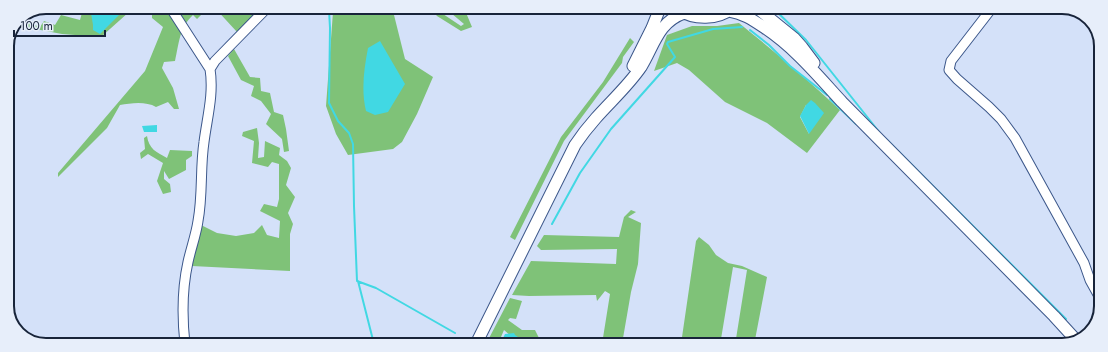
<svg xmlns="http://www.w3.org/2000/svg" width="1108" height="352" font-family="Jost,sans-serif">
	<style>
		.green { fill: #7fc278; fill-rule: evenodd }
		.water { fill: #41d8e3 }
		.lines { fill: none; stroke-linecap: round; stroke-linejoin: round }
		.stream { stroke: #41d8e3; stroke-width: 2 }
		.minor-casing { stroke: #3c578a; stroke-width: 11 }
		.major-casing { stroke: #3c578a; stroke-width: 13 }
		.minor { stroke: #fff; stroke-width: 9 }
		.major { stroke: #fff; stroke-width: 11 }
		.rim { fill: none; stroke: #18243a; stroke-width: 2 }
	</style>
	<rect width="100%" height="100%" fill="#d4e1f9"/>
	<path class="green" d="M82,7h43l4,5 -28,25 -39,-3 -32,-6h-15l4,-10 6,-2 2,6 13,5 4,-6 11,4 6,-10 19,5 3,-11z
		M152,7h57l-12,12 -4,-4c-14,13 -14,29 -18,46l-11,1 -2,6 11,20 6,21h-5l-6,-7 -12,5c-10,-6 -25,-4 -36,-2l-13,23 -49,49v-4l87,-102 18,-44 -11,-9z
		M214,7h49l-26,25z
		M330,7h62l13,52 28,18 -16,37 -15,28 -9,7 -45,6 -12,-21 -10,-28 7,-94z
		M430,8h6l7,6 18,12 3,-2 -19,-16h19l8,19 -11,4 -24,-15z
		M739,23c35,28 68,56 101,87l-33,43 -40,-30 -42,-21 -36,-32 -12,-7 -23,8 13,-36 25,-9h25zM806,105l3,29 -9,-17z
		M630,38l4,4 -11,15 -1,6 -58,78 -49,99 -5,-3 51,-100 42,-55z
		M234,49l16,28 10,1 1,13 9,2 4,19 9,3 3,14 3,22 -5,1 -2,-13 -16,-15 5,-10 -10,-13 -10,-5 3,-10 -13,-6 -13,-24z
		M257,128l2,15 -1,15 6,-1 1,-16 15,7 -1,7 8,6 4,7 -5,17 9,12 -7,16 5,11 -3,10v37l-98,-5 9,-41 16,8 19,3 18,-3 8,-8 5,10 12,3 1,-17 -20,-10 4,-7 13,3 2,-8v-35l-7,-2 -4,5 -16,-4 2,-22 -12,-5 1,-4z
		M147,136c2,13 9,16 20,22l3,-8 22,1v5l-6,4v10l-17,9 -5,-8v8l6,5 1,8 -8,2 -6,-13 6,-18 -15,-9 -7,5 -1,-6 5,-4 -1,-11z
		M631,210l5,2 -8,5 13,6 -3,41 -7,28 -9,52h-20l8,-50 -5,-3 -8,10 -1,-6 -67,1 -17,-1 19,-34 85,3 1,-15 -76,1 -4,-4 7,-11 75,2 5,-20z
		M699,237l10,8 7,10 12,8 14,3 25,11 -13,68h-19l12,-75 -14,-3 -13,78 -39,-1 15,-103z
		M510,298l12,3 -6,18 -6,-1 -2,2 14,10h13l4,8 18,6h-37l-16,-14 -6,14h-12z"/>
	<path class="water" d="M90,7h37l-27,27 -7,-4v-5z
		M380,41l25,43 -17,28 -13,3 -9,-4c-5,-21 -2,-42 2,-63z
		M811,100l4,3 9,10 -15,21 -9,-18 6,-11z
		M157,125v7h-13l-2,-6z
		M514,333l1,2 13,9h-28l5,-10z"/>
	<g class="lines">
		<path class="stream" d="M181,7v6
			M327,7l2,3 1,18 -1,75 9,18 11,12 4,11 1,62 3,75 19,7 79,45
			M773,8l33,32 74,93
			M750,30l19,15 21,21 37,29
			M830,99l26,25
			M886,139l180,180
			M552,224l28,-51 31,-44 64,-72 -8,-13 1,-2 45,-13 29,-2
			M358,281l16,63"/>
		<defs>
			<path id="minor" d="M170,7l40,62
				M992,8l-41,53 -2,9 8,9 32,28 12,12 14,19 69,125 6,17 10,18
				M185,344c-3,-27 -3,-55 3,-82 3,-14 8,-27 10,-41 5,-27 2,-53 6,-79 3,-24 10,-48 6,-73l5,-8 53,-54"/>
			<path id="major" d="M757,8l37,30 8,9 12,16
				M679,10c15,10 39,10 53,-2
				M729,11c14,2 24,9 36,17 30,20 53,48 77,74l212,214 22,24
				M633,66l19,-38 8,-20
				M476,344l99,-199c6,-9 13,-18 21,-27 15,-17 32,-32 45,-51 13,-21 17,-45 43,-54"/>
		</defs>
		<use href="#minor" class="minor-casing"/>
		<use href="#major" class="major-casing"/>
		<use href="#minor" class="minor"/>
		<use href="#major" class="major"/>
	</g>
	<path d="M0 0H1108V352H0ZM46 14H1062A32 32 0 0 1 1094 46V306A32 32 0 0 1 1062 338H46A32 32 0 0 1 14 306V46A32 32 0 0 1 46 14Z" fill="#e7eefa" fill-rule="evenodd"/>
	<path class="rim" d="M46 14H1062A32 32 0 0 1 1094 46V306A32 32 0 0 1 1062 338H46A32 32 0 0 1 14 306V46A32 32 0 0 1 46 14Z"/>
	<path d="M14 30v6h91v-6" fill="none" stroke="#18243a" stroke-width="2"/>
	<text x="20" y="30" font-size="12" fill="#18243a" stroke="#e7eefa" stroke-width="3" paint-order="stroke">100 m</text>
</svg>
